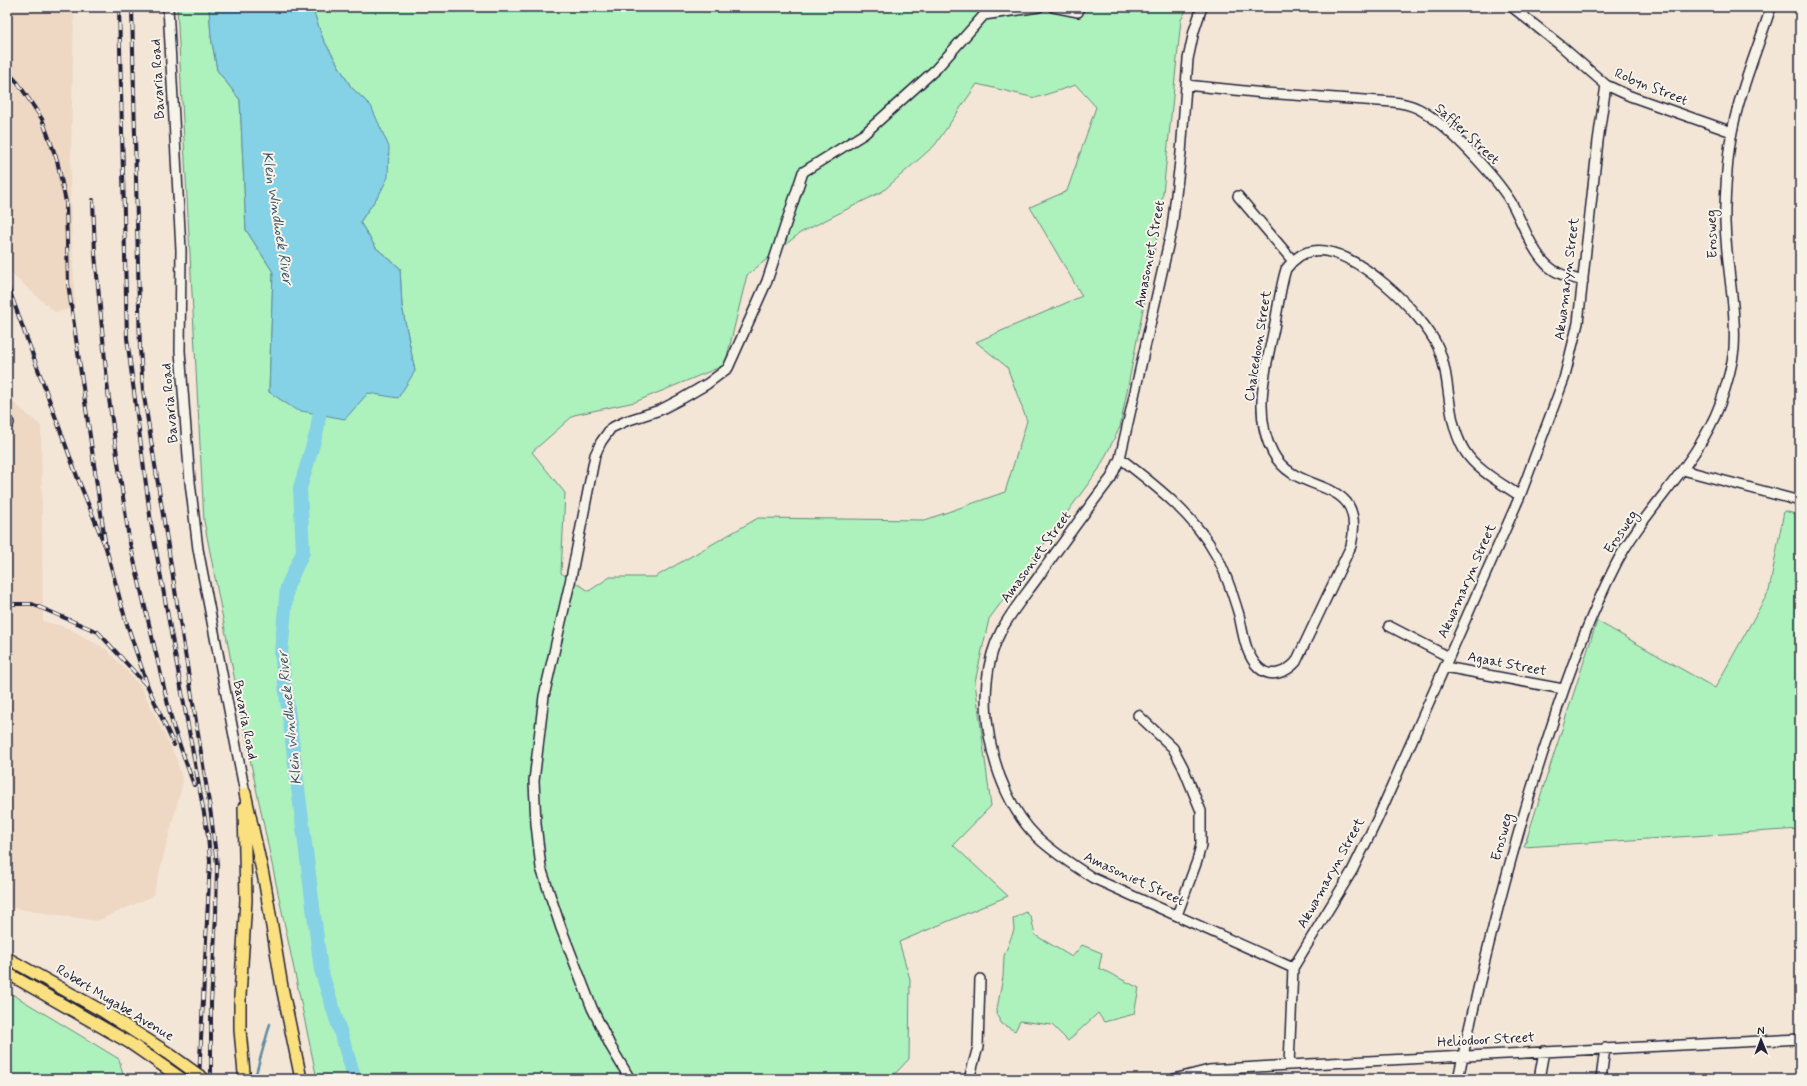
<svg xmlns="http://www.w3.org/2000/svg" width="1807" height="1086" font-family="Mynerve,sans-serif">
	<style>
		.built { fill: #eed7c3 }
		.green { fill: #adf1bc; stroke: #688a7c; fill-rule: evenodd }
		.water { fill: #85d1e6; stroke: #5d8ba2 }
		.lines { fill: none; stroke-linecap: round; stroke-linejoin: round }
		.stream { stroke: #5d8ba2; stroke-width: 2.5 }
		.river { stroke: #85d1e6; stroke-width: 14 }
		.minor-casing { stroke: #22223b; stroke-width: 12 }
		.major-casing { stroke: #22223b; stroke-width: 14 }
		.minor { stroke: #f7f3e8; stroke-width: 9 }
		.major { stroke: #fbe080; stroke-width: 11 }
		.rail-casing { stroke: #22223b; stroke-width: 4 }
		.rail { stroke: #f7f3e8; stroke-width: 2.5; stroke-dasharray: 8; stroke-linecap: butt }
		.major-bridge-casing { stroke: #22223b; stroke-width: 14; stroke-linecap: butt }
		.major-bridge { stroke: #fbe080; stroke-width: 11 }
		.labels { text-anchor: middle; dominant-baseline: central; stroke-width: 4; stroke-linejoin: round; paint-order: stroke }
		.street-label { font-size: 14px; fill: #22223b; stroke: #f7f3e8 }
		.water-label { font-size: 15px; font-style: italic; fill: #40576e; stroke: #f7f3e8 }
	</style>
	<rect width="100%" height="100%" fill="#f3e6d7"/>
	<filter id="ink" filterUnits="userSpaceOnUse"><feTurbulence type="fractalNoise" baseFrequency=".025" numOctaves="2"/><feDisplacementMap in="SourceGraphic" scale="8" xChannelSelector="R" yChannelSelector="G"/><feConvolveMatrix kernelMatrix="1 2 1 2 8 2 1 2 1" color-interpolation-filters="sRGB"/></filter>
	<g filter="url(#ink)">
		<path class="built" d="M7,7h67l-4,191 5,110 -20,4 -48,-42z
			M7,397l34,29 2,195 25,7 39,22 34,37 35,71 7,24 -30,114 -56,25 -90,-14z"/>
		<path class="green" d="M177,7h32l2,30 6,33 23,30 6,130 27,42 -4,120 99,1 47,-22 -13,-65 -2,-38 -24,-20 -16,-26 20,-29 -9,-87 -20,-19 -28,-48 -11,-32h876l-7,13 -21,202 -40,205 -21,42 -110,150 -14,63 16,124 -38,39 55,51 -109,46 11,37 -1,80 -19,20h-573l-67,-320 -46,-238zM977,84l58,14 41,-13 20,22 -29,84 -37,16 52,89 -106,46 31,25 20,54 -22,71 -80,28 -167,-2 -103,59h-45l-21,14 -28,-18 4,-80 -33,-41 42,-37 61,-13 90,-37 22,-90 53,-42 83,-42 52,-46z
			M1784,511l16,4v314l-276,18 73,-226 118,67 54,-97z
			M1026,912l5,5 4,18 37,22 10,-12 20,8 -3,15 40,20 -5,26 -30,8 -6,-9 -30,28 -16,-16 -32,-4 -5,10 -13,-7 -6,-10 7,-37 1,-21 10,-26 -1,-11z
			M7,991l112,68 5,20h-117z"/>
		<path class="water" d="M209,7h103l11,32 28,48 20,19 18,41 -1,30 -8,16 -20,29 16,26 24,20 2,38 13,65 -17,27 -30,-5 -23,26 -49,-9 -27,-18 4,-120 -27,-42 -6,-130 -23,-30 -6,-33z"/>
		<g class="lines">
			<path class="stream" d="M255,1077l15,-53"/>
			<path class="river" d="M322,395l-5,36 -17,57 3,64 -16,35 -6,66 40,317 34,109"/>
			<defs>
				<path id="minor" d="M168,7l13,243 -1,101 10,131 8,67 47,244
					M1053,7l25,5
					M1202,7l-8,24 -6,28 -7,94 -9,75 -52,230 -9,20c-24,31 -47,63 -70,95 -13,19 -29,37 -40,58 -31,59 -11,160 36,206 17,16 37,29 56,41l200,90
					M1512,7l48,38 46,40 24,11 102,36
					M1186,85l78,8 129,9c10,1 18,3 26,7 29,16 75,66 92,93 11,19 20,48 36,63 10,10 24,12 36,16
					M1238,196l55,65
					M7,423h2
					M1120,458c35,27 75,58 96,97 10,18 17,40 23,60 4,17 6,40 20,53 12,11 28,4 37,-6l55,-116c17,-74 -54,-47 -78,-93 -21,-38 -7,-85 1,-125 4,-19 6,-40 12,-59 7,-9 15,-17 27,-18 41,-6 109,62 125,96 14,33 7,70 26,103 12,20 37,33 56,46
					M1683,470l117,31
					M1389,626l60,31
					M1445,667l118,22
					M1138,715l35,33 10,19 18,44v34l-4,16 -20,54
					M1289,1065l4,-97 59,-97 25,-51 143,-324 44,-117 14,-56 20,-182 8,-56
					M630,1079l-19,-32 -19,-39 -31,-80 -20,-60 -5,-44 -2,-43 10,-85 27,-118 24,-123 6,-13 10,-14 15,-7 34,-11 23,-12 24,-14 21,-16 39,-87 36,-109 61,-38 72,-65 48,-54 55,-8
					M969,1079l9,-32 2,-68
					M1174,1079l35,-9 80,-5 511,-26
					M1458,1079c25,-118 54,-234 92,-348 18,-56 38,-112 65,-165 29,-58 82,-100 105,-162 6,-17 12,-37 14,-55 3,-48 -11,-95 -9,-143 1,-24 2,-50 7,-74 8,-42 26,-84 39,-125
					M1539,1079l5,-28
					M1601,1079l4,-31"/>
				<path id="major" d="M245,793l20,91 17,103 19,92
					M7,958l97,54 64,41
					M7,973l123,70 52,36
					M244,1073l-4,-43v-34l6,-96 -2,-93"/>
			</defs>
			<use href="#minor" class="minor-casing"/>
			<use href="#major" class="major-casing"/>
			<use href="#minor" class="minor"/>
			<use href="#major" class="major"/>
			<defs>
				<path id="rail" d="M119,7l8,331 24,185 57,312 2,26 -11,218
					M132,7l8,342 3,41 68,425 6,49 -1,51 -5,88v76
					M7,71l11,12 24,36 15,41 9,42 2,81 38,265
					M93,200l2,54 13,138 21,147 44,187 21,59
					M7,284l71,195 28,69 19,70 23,69
					M7,604h25l66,28 50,55 26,58"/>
			</defs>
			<use href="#rail" class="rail-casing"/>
			<use href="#rail" class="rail"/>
			<defs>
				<path id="major-bridge" d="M168,1053l36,26"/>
			</defs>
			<use href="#major-bridge" class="major-bridge-casing"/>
			<use href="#major-bridge" class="major-bridge"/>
		</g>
	</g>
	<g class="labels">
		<g class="street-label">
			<text transform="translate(158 79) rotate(-93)">Bavaria Road</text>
			<text transform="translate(1651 87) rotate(22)">Robyn Street</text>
			<text transform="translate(1467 134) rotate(43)">Saffier Street</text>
			<text transform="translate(1712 234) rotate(-92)">Erosweg</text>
			<text transform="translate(1150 254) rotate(-79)">Amasoniet Street</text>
			<text transform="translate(1567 279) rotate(-83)">Akwamaryn Street</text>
			<text transform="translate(1258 346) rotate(-81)">Chalcedoon Street</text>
			<text transform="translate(170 403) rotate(-95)">Bavaria Road</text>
			<text transform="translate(1621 532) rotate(-56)">Erosweg</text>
			<text transform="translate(1036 557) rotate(-54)">Amasoniet Street</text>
			<text transform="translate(1467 581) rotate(-66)">Akwamaryn Street</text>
			<text transform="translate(1507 664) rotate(11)">Agaat Street</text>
			<text transform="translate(245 720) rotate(79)">Bavaria Road</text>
			<text transform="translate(1502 837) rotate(-75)">Erosweg</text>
			<text transform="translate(1331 873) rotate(-61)">Akwamaryn Street</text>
			<text transform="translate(1134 879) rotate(25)">Amasoniet Street</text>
			<text transform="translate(115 1003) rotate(31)">Robert Mugabe Avenue</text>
			<text transform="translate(1486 1040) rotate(-3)">Heliodoor Street</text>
		</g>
		<g class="water-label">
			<text transform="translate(277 218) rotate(81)">Klein Windhoek River</text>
			<text transform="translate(290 718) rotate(-96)">Klein Windhoek River</text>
		</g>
	</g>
	<rect width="1807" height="1086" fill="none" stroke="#f7f3e8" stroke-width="24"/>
	<rect x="12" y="12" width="1783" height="1062" fill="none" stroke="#22223b" stroke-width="1.5" filter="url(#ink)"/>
	<g transform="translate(1761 1040) rotate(359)" stroke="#f7f3e8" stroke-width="3" paint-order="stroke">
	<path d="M0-3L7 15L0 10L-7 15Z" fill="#22223b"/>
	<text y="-6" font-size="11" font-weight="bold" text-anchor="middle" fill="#22223b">N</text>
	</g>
</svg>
